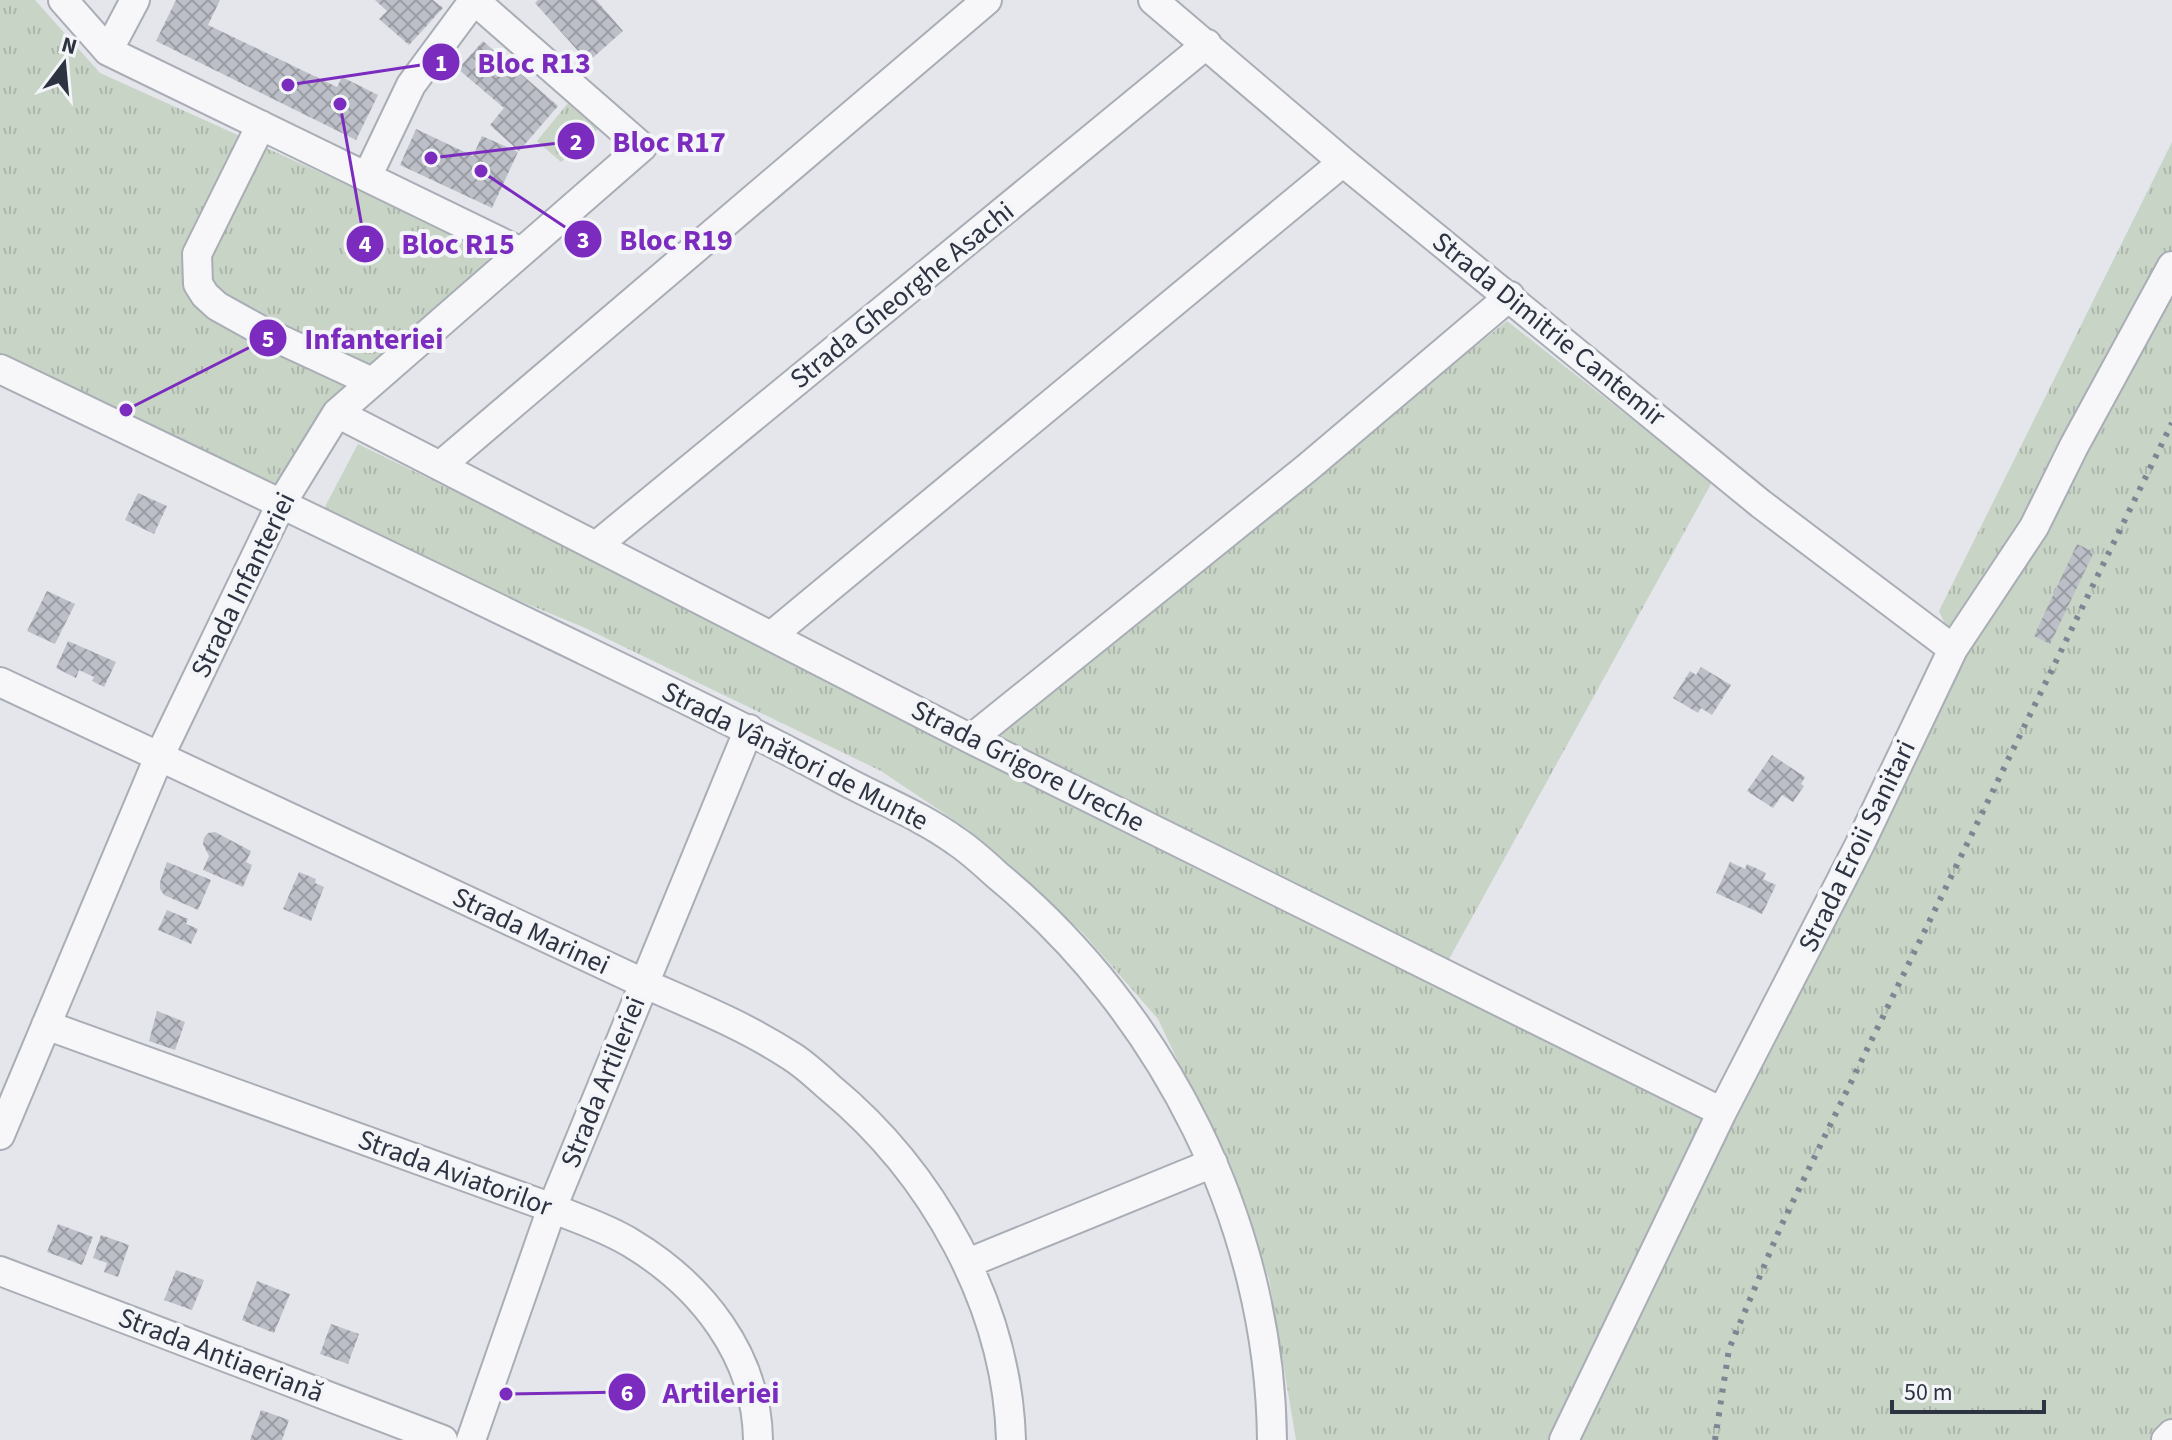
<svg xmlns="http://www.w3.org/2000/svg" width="2172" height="1440" font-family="'Source Sans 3',sans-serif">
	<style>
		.grass { fill: url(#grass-tufts) }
		.building { fill: url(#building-cross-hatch) }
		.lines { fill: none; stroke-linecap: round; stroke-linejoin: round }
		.minor-casing { stroke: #a9adb5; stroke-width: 32 }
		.minor { stroke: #f7f7f9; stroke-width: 28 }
		.rail { stroke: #7f8593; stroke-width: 6; stroke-dasharray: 4 8; stroke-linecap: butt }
		.labels { text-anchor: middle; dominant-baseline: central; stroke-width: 8; stroke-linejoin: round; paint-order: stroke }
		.street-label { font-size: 28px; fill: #2d3341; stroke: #f4f5f8 }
		.leader { fill: none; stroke: #7b2cbf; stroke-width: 3 }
		.callout-dot { fill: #7b2cbf; stroke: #f4f5f8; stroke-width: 3 }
		.mark-label { font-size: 24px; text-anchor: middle; font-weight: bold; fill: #fff }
		.callout-label { font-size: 30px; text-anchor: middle; font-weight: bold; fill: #7b2cbf; stroke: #f4f5f8; stroke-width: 8; stroke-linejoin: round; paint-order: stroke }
	</style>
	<defs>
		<pattern id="grass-tufts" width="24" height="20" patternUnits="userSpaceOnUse" patternTransform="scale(2)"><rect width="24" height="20" fill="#c8d4c6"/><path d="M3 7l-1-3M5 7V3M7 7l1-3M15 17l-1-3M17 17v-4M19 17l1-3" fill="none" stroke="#acb6ab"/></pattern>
		<pattern id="building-cross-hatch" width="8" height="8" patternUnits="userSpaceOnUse" patternTransform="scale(2)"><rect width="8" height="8" fill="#bcbfc7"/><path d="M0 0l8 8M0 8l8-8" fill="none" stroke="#999ca3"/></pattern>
	</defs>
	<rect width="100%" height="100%" fill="#e4e6eb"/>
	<path class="grass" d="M0,0h35l65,73 408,184 -235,241 -273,-133z
		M568,103l31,25 -38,34 -24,-21z
		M2172,142v1277l-21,21h-855l-27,-161 -44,-118 -67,-142 -76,-87 -116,-104 -85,-57 -298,-144 -264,-109 39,-74 619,302 530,-425 205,161 -274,497 289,134 232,-459 -20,-43z"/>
	<path class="building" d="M176,0h44l-12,25 129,62 5,-10 36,18 -22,45 -200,-99z
		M375,0h58l10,8 -34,37 -30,-26 8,-8z
		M538,0h58l27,31 -35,31 -53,-59z
		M483,41l75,65 -39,45 -29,-26 14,-17 -46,-39z
		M416,129l57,27 9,-20 36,16 -26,56 -92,-43z
		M138,493l29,13 -13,28 -29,-14z
		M2077,544l17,8 -44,92 -16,-8z
		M47,591l28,13 -20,40 -28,-13z
		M68,641l48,21 -12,25 -12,-6 2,-4 -15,-7 -3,8 -20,-10z
		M1701,667l30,18 -19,30 -11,-7 -3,5 -25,-15 17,-27 6,4z
		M1772,755l33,22 -4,7 3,2 -11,16 -11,-7 -9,13 -26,-17z
		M215,832l36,19 -5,11 6,3 -9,22 -40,-17 6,-14 -6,-12 1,-6 4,-5z
		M167,862l44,18 -13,30 -34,-15 -4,-6v-7z
		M1730,862l15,7 2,-5 19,9 -3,6 13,6 -14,29 -46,-21z
		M299,872l17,7 -1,4 9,4 -13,34 -28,-12z
		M167,910l21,9 -2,5 12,5 -7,15 -33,-14z
		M157,1011l28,11 -10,28 -26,-9z
		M58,1224l35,13 -11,28 -35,-13z
		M101,1235l28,10 -11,32 -14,-5 3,-9 -14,-5z
		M176,1270l28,10 -12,30 -28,-10z
		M257,1281l33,13 -16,39 -32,-13z
		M331,1324l28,10 -11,30 -28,-10z
		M261,1410l28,10 -7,20h-32z"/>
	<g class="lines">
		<defs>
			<path id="minor" d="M63,0l45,51 413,201
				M1153,0l190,162 418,342 192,145
				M108,51l27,-51
				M261,125l-64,129 1,30 7,11 12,11 45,25 110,51
				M367,177l44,-92 63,-85
				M0,369c182,87 363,174 545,262 101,49 202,97 302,151 36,19 76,35 109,59 15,10 28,22 41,34 166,137 273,348 275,565
				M337,413l634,326 751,373
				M440,466l547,-466
				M596,546l611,-502
				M771,636l572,-474
				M0,682l643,301c50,22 102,43 148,73 13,8 26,20 38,31 103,85 178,217 182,353
				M971,739l336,-271 203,-172
				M46,1025l506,183c26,11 55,20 79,35 70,42 126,112 127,197
				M0,1135l159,-378 122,-253 56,-91 305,-266 -168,-147
				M968,1263l245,-100
				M0,1271l443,169
				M471,1440l81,-232 197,-479
				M1564,1440l158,-328 138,-268 93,-195 81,-122 40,-81 98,-180
				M2166,1440l6,-6"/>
		</defs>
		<use href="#minor" class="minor-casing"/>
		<use href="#minor" class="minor"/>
		<path class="rail" d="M1715,1440l14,-91 52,-123 391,-803"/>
	</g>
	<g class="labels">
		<g class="street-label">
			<text transform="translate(902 295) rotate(-39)">Strada Gheorghe Asachi</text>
			<text transform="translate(1549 329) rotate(39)">Strada Dimitrie Cantemir</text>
			<text transform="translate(243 585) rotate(-64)">Strada Infanteriei</text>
			<text transform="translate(795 756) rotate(27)">Strada Vânători de Munte</text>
			<text transform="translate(1028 766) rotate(27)">Strada Grigore Ureche</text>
			<text transform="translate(1857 846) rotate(-64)">Strada Eroii Sanitari</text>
			<text transform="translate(531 931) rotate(25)">Strada Marinei</text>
			<text transform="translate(603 1082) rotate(-68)">Strada Artileriei</text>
			<text transform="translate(455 1173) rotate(20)">Strada Aviatorilor</text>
			<text transform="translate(221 1355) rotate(21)">Strada Antiaeriană</text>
		</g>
	</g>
	<path class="leader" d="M288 85L441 62M431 158L576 141M481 171L583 239M340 104L365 244M126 410L268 338M506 1394L627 1392"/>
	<g class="callout-dot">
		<circle cx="288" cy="85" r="8"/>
		<circle cx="431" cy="158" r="8"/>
		<circle cx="481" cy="171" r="8"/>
		<circle cx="340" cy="104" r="8"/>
		<circle cx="126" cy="410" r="8"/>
		<circle cx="506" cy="1394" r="8"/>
		<circle cx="441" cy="62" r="20"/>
		<circle cx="576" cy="141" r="20"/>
		<circle cx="583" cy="239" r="20"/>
		<circle cx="365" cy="244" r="20"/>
		<circle cx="268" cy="338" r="20"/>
		<circle cx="627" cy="1392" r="20"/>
	</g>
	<g class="mark-label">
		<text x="441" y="71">1</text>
		<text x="576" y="150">2</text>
		<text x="583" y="248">3</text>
		<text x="365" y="252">4</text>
		<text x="268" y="347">5</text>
		<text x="627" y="1401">6</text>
	</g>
	<g class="callout-label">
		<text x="534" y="73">Bloc R13</text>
		<text x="669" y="152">Bloc R17</text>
		<text x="676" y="250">Bloc R19</text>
		<text x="458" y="254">Bloc R15</text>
		<text x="374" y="349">Infanteriei</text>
		<text x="721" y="1403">Artileriei</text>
	</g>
	<g transform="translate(64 64) rotate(16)" stroke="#f4f5f8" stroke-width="6" paint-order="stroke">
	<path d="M0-6L14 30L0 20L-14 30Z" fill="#2d3341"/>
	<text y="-12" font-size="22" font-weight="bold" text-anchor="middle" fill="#2d3341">N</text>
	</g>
	<path d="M1892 1400v12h152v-12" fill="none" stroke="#2d3341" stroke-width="4"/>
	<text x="1904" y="1400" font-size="24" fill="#2d3341" stroke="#f4f5f8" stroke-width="6" paint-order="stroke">50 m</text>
</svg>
